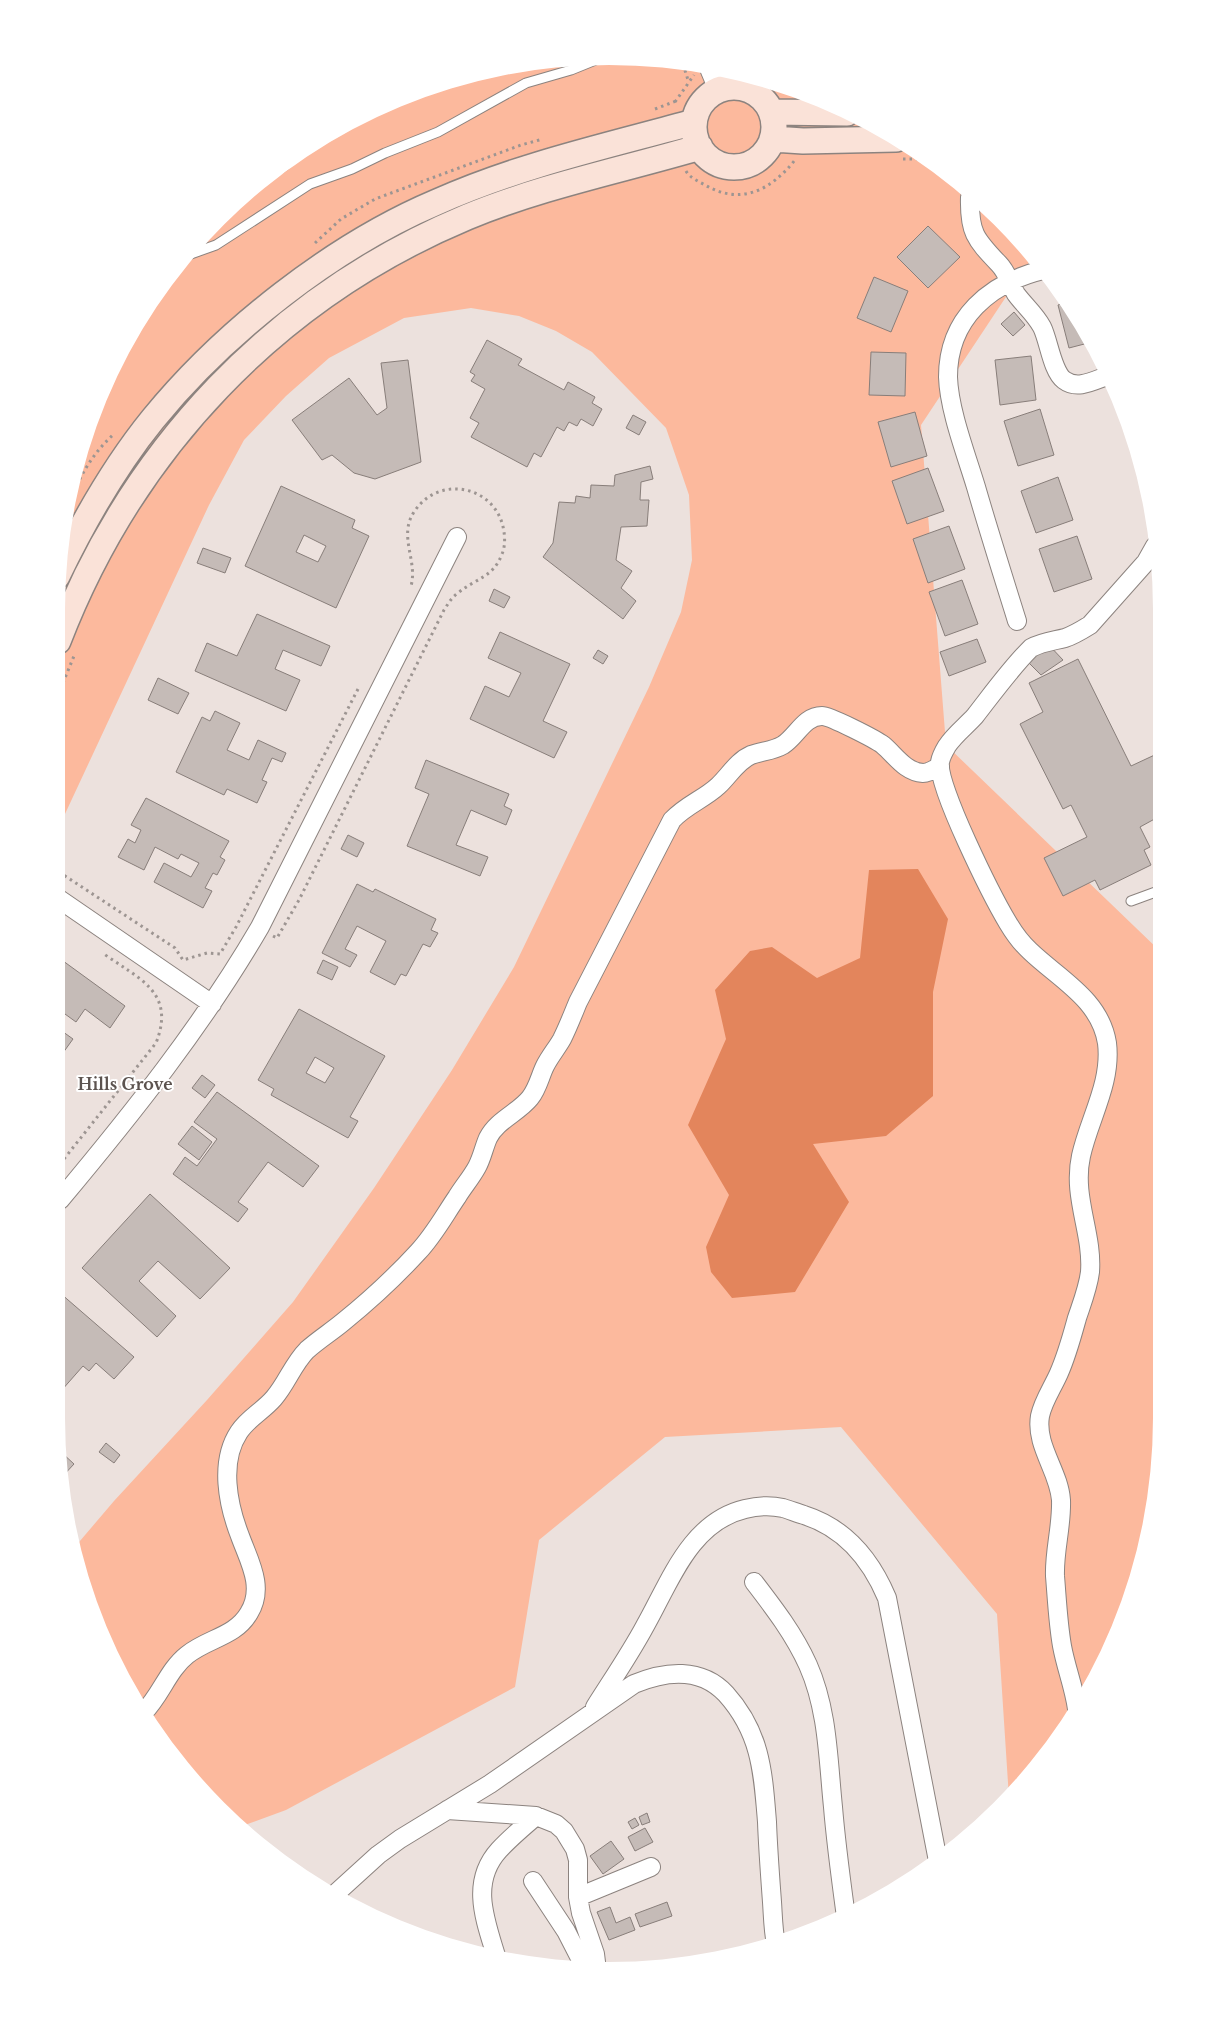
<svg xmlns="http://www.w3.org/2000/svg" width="1218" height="2027" font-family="'Libre Baskerville',serif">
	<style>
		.green { fill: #fcb99d }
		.water { fill: #e3855c }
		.building { fill: #c5bbb7; stroke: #887e7a; fill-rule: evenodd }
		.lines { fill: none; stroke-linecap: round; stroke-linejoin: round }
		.lane-casing { stroke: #8c837f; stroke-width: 11 }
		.street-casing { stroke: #8c837f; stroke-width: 20 }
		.secondary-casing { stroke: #8c837f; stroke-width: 28 }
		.path { stroke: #9d9592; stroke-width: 3; stroke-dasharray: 2.5 4; stroke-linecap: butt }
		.lane { stroke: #fff; stroke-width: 9 }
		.street { stroke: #fff; stroke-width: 18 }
		.secondary { stroke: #fae2d8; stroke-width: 25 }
		.labels { text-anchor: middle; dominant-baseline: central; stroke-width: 4; stroke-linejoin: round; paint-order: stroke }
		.neighbourhood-label { font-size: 16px; font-weight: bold; fill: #5c534f; stroke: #fff }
	</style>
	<rect width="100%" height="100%" fill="#ece1dd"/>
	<path class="green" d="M609,56l108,11 104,31 95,52 108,94 9,12 -112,169 25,320 215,207v502l-29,142 -64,129 -59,73 -12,-184 -156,-187 -176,10 -126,103 -24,147 -229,123 -44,16 -72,-72 -57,-91 -28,-68 -11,-47 40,-47 93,-101 86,-98 81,-114 78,-118 62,-103 135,-280 32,-75 11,-52 -3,-65 -23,-67 -74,-76 -36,-21 -37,-15 -48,-8 -67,10 -75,40 -43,38 -42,44 -35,65 -151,324 -1,-256 29,-142 64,-129 68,-84 84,-69 96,-51 103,-31z"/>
	<path class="water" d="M303,149c-6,18 -20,27 -38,31z
		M918,869l30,50 -15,73v104l-47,40 -73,8 36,58 -54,90 -63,6 -21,-26 -5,-25 23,-52 -41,-70 38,-86 -11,-49 35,-39 22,-4 45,31 43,-20 9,-88z"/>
	<path class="building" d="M928,226l32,31 -32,31 -31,-31z
		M874,277l34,14 -17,41 -34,-14z
		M1066,302l22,31 4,9 -23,6 -11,-43z
		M1014,312l11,13 -12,11 -12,-12z
		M487,340l35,19 -4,6 46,25 4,-8 27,15 -3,6 10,6 -9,17 -12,-7 -4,7 -8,-4 -5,9 -7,-4 -16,30 -7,-4 -7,14 -56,-30 8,-14 -9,-5 15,-29 -14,-8 4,-6 -5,-3z
		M871,352l35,1 -1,43 -36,-1z
		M1031,356l5,44 -36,5 -5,-45z
		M408,360l13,102 -46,17 -21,-6 -22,-18 -10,5 -30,-40 57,-42 28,37 10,-7 -6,-45z
		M1040,409l14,46 -36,11 -14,-45z
		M915,412l12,44 -36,11 -13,-45z
		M633,415l13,7 -7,13 -13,-7z
		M650,466l3,13 -12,3 -1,18h9l-2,26 -26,1 -5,33 16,11 -11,17 15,13 -13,18 -80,-62 10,-14 6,-41 16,1 1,-7 14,2 1,-13 23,1 1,-11z
		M928,468l16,43 -37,13 -15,-43z
		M1058,477l15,43 -37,13 -15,-42z
		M281,486l74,34 -3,8 17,8 -33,72 -91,-42zM304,535l22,11 -8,16 -22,-10z
		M949,526l16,43 -37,14 -15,-44z
		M1077,536l15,43 -38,13 -15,-43z
		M203,548l28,10 -6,15 -28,-10z
		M962,580l16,44 -33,12 -16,-44z
		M494,589l16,8 -6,11 -15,-7z
		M257,614l73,32 -9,20 -38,-16 -8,19 25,11 -14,31 -91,-40 12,-28 30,13z
		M500,632l70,32 -27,57 24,11 -13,26 -84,-39 15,-33 24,11 12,-24 -33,-15z
		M977,639l9,23 -37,14 -9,-24z
		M1047,643l16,17 -22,15 -13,-13z
		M598,650l10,6 -5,8 -10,-6z
		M1078,659l53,107 30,-14v53l-5,3 4,8 -20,11 10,20 -6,3 7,15 -51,25 -5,-10 -32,16 -19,-38 43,-21 -16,-32 -8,4 -43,-85 23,-12 -14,-29z
		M158,678l31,15 -11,21 -30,-14z
		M215,711l25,12 -13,27 22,10 9,-20 28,13 -4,9 -10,-4 -10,22 5,2 -10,21 -30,-14 -3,6 -48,-23 26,-55 8,4z
		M426,760l83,34 -5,12 8,4 -6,15 -35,-15 -15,35 32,12 -8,19 -73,-30 22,-52 -14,-6z
		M146,798l83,43 -9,16 5,3 -8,15 -4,-2 -8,15 7,3 -9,17 -49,-26 10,-19 27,14 8,-14 -18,-9 -3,5 -23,-12 -11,23 -26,-13 10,-18 7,4 6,-13 -10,-5z
		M348,835l16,8 -7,14 -16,-8z
		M357,884l16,8 2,-3 61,30 -5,11 7,3 -8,14 -7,-3 -17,32 -5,-2 -6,11 -25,-13 16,-31 -29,-15 -12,23 12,6 -7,12 -28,-14z
		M59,958l66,48 -15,22 -25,-19 -9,13 -11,-8 -6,8z
		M323,960l15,7 -6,13 -15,-7z
		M299,1009l86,47 -35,61 8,4 -10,17 -77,-43 3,-6 -16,-9zM315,1057l19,11 -9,15 -19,-10z
		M59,1029l14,10 -13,18 -1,-1z
		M202,1075l13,10 -10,13 -13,-10z
		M217,1092l102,74 -16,21 -35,-25 -30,40 10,7 -10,13 -65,-48 12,-17 12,9 20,-27 -23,-17z
		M192,1126l20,16 -13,18 -21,-16z
		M150,1194l80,74 -30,31 -42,-38 -19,20 37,35 -19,21 -75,-69z
		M60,1293l74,64 -20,22 -18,-16 -7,8 -6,-5 -22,25z
		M106,1443l14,12 -6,8 -15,-11z
		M61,1452l13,12 -13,14z
		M647,1813l3,9 -8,3 -3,-8z
		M635,1818l4,7 -7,4 -4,-7z
		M645,1828l8,14 -18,9 -7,-14z
		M611,1841l13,18 -21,15 -13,-18z
		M667,1902l5,14 -32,11 -5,-13z
		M610,1907l6,16 14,-6 5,13 -26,10 -12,-28z"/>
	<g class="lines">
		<defs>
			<path id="lane" d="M188,255l28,-10 94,-61 42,-15 33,-16 53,-21 88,-49 45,-13 32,-13
				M1131,901l30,-11"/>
			<path id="street" d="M708,66l10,24
				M970,197c-1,35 5,42 29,67 8,8 11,20 17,30 8,11 19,20 26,33 7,14 10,44 22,53 13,10 29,1 43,-4
				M1017,621c-14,-45 -28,-89 -41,-134 -10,-33 -27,-77 -28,-110 0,-59 42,-94 95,-107
				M59,899l153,105
				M60,1200c72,-86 143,-175 200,-273l197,-390
				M754,1582c20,26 40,52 54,83 20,45 20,94 25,142 3,37 8,73 13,110
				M595,1707c17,-27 35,-53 50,-81 25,-44 45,-104 100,-117 12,-3 25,-4 38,-1 7,2 14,5 21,7 41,13 67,45 83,83l51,263
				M1077,1709c-3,-22 -11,-41 -15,-63 -4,-23 -5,-46 -7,-70 -1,-25 7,-50 6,-76 -2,-29 -26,-54 -21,-84 3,-15 13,-29 19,-43 8,-18 13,-37 18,-55 5,-15 11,-30 13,-46 3,-39 -18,-75 -9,-116 8,-37 31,-73 26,-113 -7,-44 -48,-64 -77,-92 -9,-8 -16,-18 -22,-28 -15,-25 -72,-138 -68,-161 1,-6 4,-11 7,-16 7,-11 19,-20 28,-30 18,-23 35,-47 56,-68 11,-6 22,-7 34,-10 9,-3 17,-8 25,-13l56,-63 9,-16
				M144,1712c17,-17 24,-42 43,-57 21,-17 48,-18 62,-42 16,-26 0,-52 -9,-77 -12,-31 -21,-74 -1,-104 9,-14 24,-21 35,-34 13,-15 19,-34 33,-48 11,-10 24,-18 36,-28 26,-21 52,-45 75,-70 16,-17 26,-36 39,-55 6,-10 14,-19 20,-30 5,-9 7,-20 11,-29 9,-18 30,-25 42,-40 8,-10 10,-22 15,-32 5,-10 12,-18 17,-27 6,-12 11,-25 16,-37l94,-182c14,-15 32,-21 46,-34 11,-10 19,-25 33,-31 11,-4 22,-4 32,-10 14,-9 21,-29 39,-29 8,0 53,23 61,29 12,10 22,27 40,28 5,0 12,-4 17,-7
				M447,1810l89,6 20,8 8,7 11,18 3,11v37l3,16 14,41 2,16
				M533,1881l33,50 19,37
				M334,1895l44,-40 22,-16 90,-55 144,-100c31,-13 67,-17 92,10 35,39 37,78 41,128 1,27 3,53 5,80 1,14 1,28 4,42
				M578,1897l73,-30
				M497,1959c-11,-37 -28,-76 2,-109 11,-12 24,-23 37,-34"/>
			<path id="secondary" d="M694 127a40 40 0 1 1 80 0a40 40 0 1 1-80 0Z
				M772,112l75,1
				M773,139l30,2 93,-2
				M57,576c27,-56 57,-109 96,-157 71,-87 180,-173 284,-217 83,-37 170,-56 257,-80
				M58,641c74,-192 218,-344 409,-424 75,-31 155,-47 233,-70"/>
		</defs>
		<use href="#lane" class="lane-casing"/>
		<use href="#street" class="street-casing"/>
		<use href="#secondary" class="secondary-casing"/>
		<path class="path" d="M683,64l5,16
			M675,102l19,-27
			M655,109l21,-8
			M903,159h24
			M686,171c4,7 12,10 19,14 36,21 66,5 90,-25
			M315,243l26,-24 34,-20 146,-54 22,-6
			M74,491c10,-22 22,-41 40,-57
			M58,695l16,-39
			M59,872l116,76 8,12 24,-7 13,1 16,-27 122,-238
			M273,936l4,2 22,-38 145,-290c4,-6 7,-12 14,-17 18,-15 35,-15 44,-39 3,-7 3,-15 2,-22 -6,-46 -65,-59 -90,-20 -16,24 4,49 -3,74
			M60,1164l96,-121c20,-51 -17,-64 -52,-89"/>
		<use href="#lane" class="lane"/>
		<use href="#street" class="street"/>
		<use href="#secondary" class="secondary"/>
	</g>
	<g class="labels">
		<g class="neighbourhood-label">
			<text x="125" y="1084">Hills Grove</text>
		</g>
	</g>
	<path d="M0 0H1218V2027H0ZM609 65H609A544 544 0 0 1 1153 609V1418A544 544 0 0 1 609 1962H609A544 544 0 0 1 65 1418V609A544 544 0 0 1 609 65Z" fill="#fff" fill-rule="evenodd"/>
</svg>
